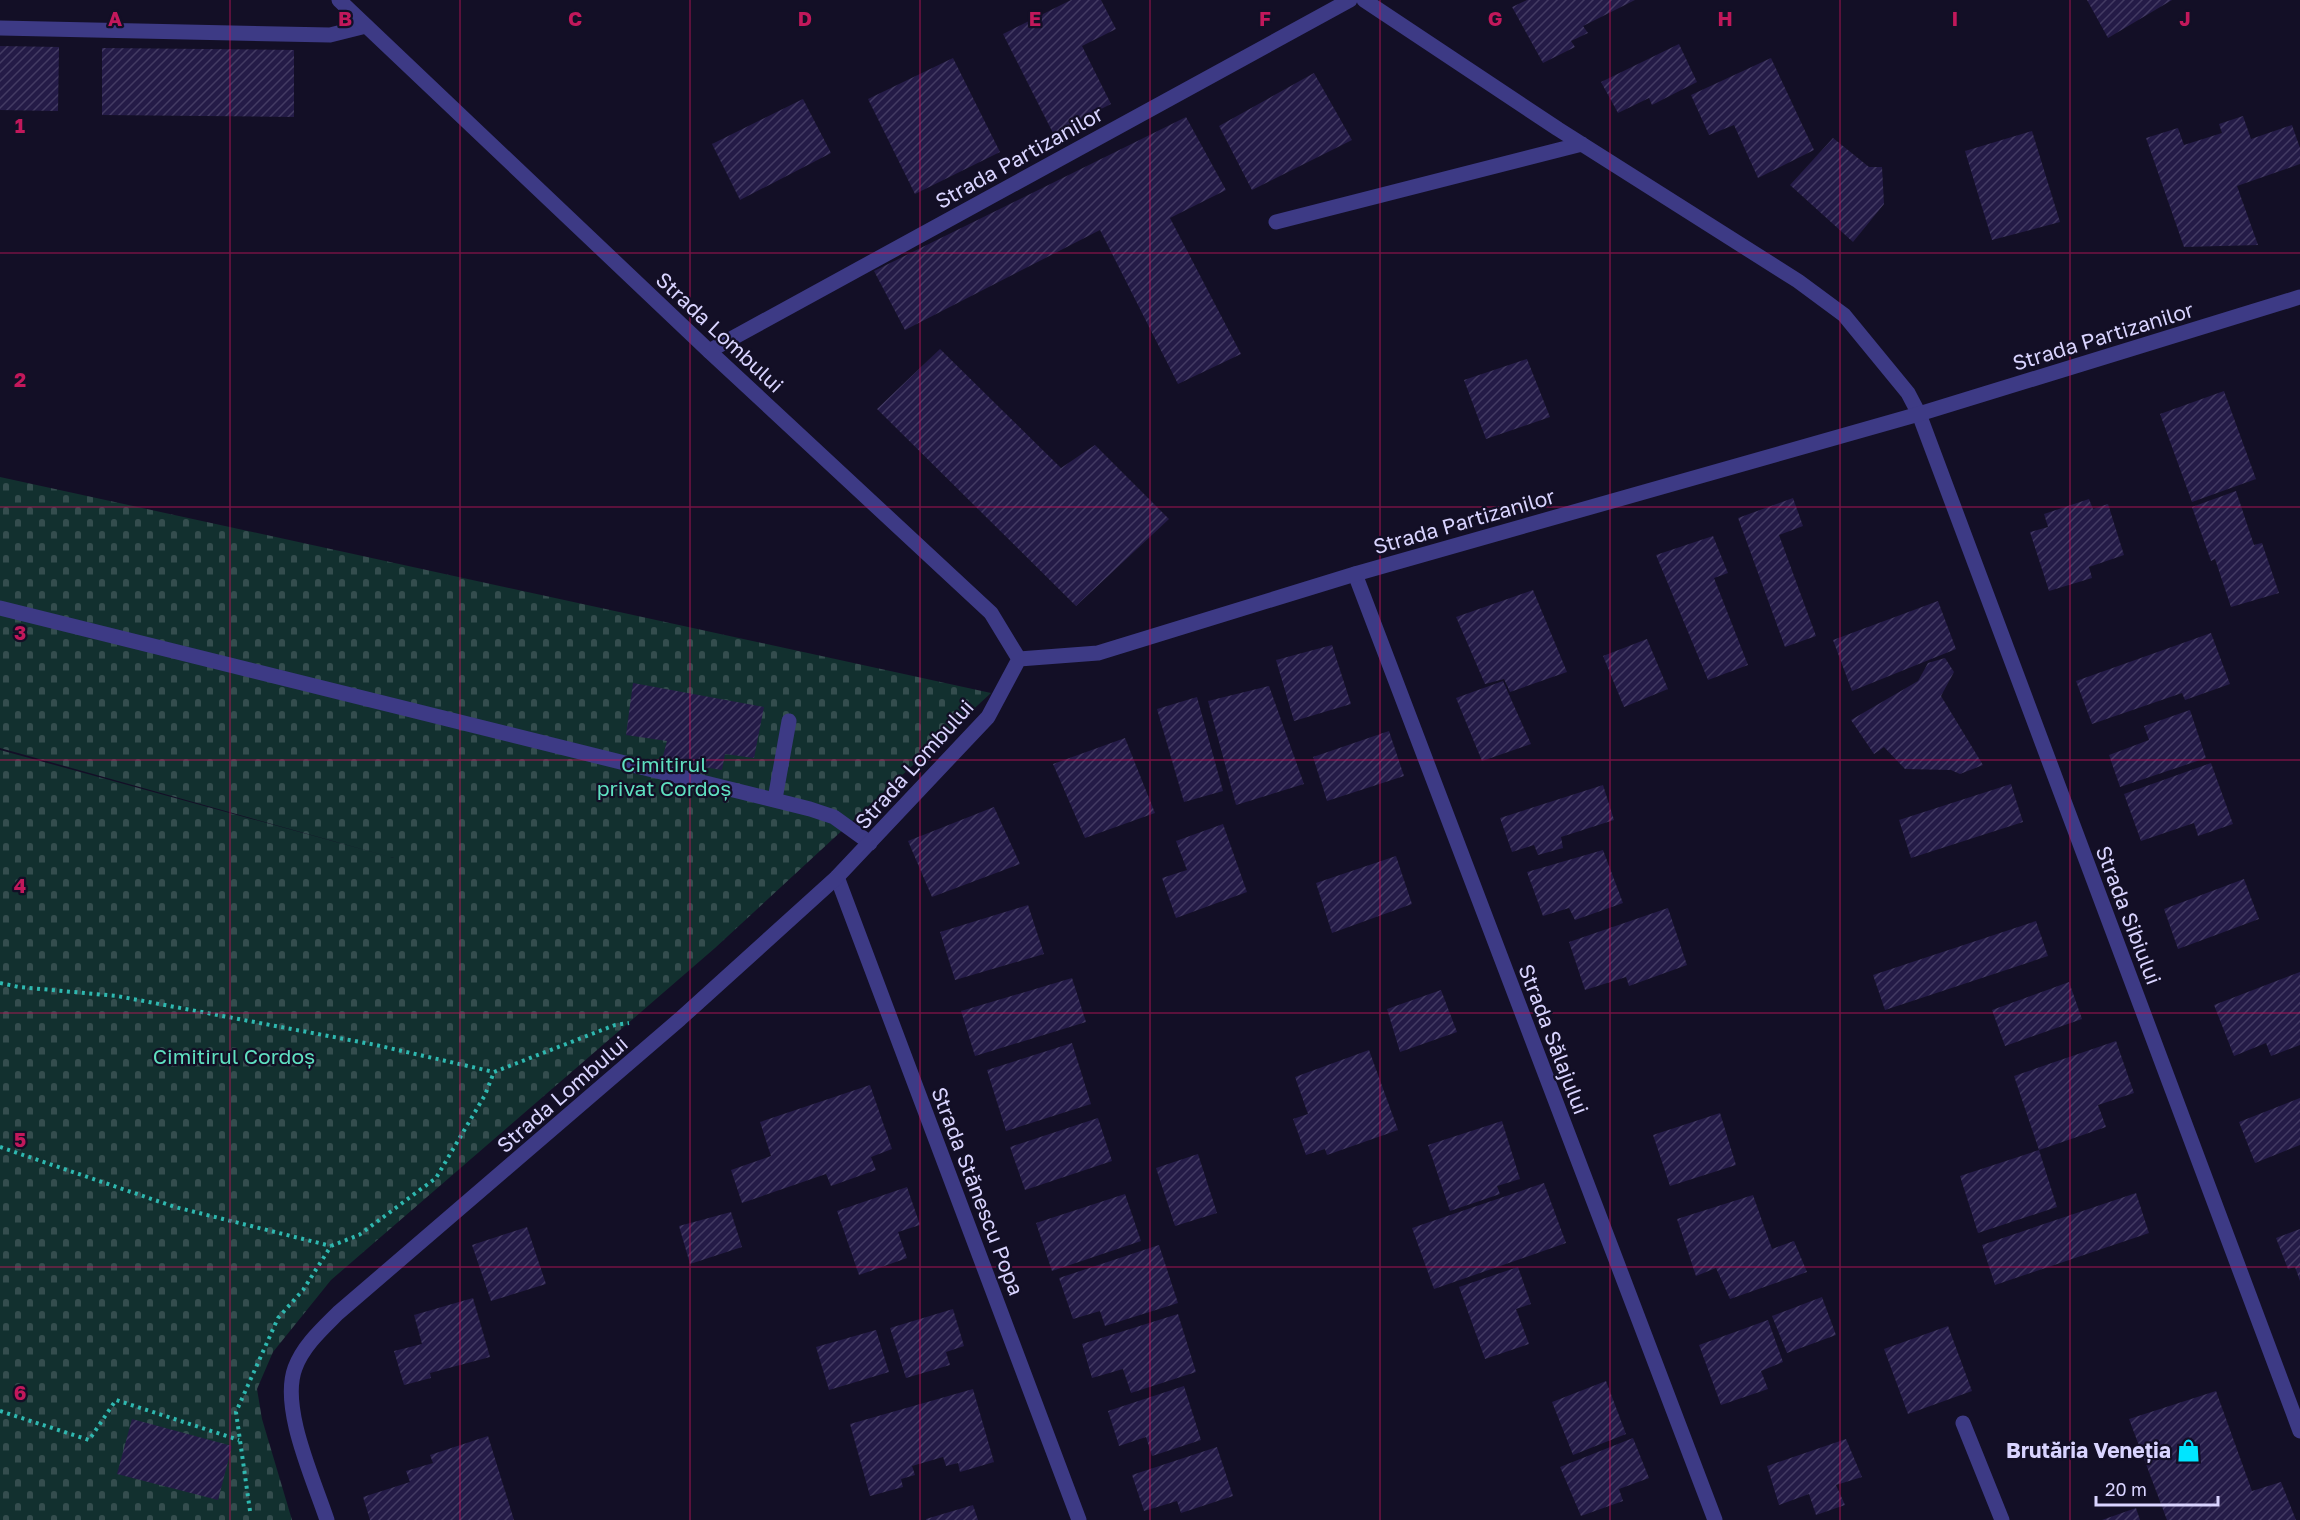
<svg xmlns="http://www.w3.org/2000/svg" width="2300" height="1520" font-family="'Golos Text',sans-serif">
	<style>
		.cemetery { fill: url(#cemetery-stones) }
		.building { fill: url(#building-hatch) }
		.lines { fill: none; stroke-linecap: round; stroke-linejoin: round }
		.path { stroke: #2fb8b0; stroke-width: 4; stroke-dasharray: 3 4.5; stroke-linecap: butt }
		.service { stroke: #3d3a85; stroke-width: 15 }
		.minor { stroke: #3d3a85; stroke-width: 15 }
		.tertiary { stroke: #3d3a85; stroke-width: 15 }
		.grid { fill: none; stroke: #c2185b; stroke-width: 1.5; stroke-opacity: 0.55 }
		.labels { text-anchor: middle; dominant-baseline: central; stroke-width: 4.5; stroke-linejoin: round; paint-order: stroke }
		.street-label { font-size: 21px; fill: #d9d4ff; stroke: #130f26 }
		.park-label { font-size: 21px; fill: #5fe0c0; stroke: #130f26 }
		.poi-label { font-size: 21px; font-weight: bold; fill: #d9d4ff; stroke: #130f26; text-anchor: end }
		.grid-label { font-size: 20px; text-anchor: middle; font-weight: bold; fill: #c2185b; stroke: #130f26; stroke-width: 4.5; stroke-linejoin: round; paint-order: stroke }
	</style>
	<defs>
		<pattern id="cemetery-stones" width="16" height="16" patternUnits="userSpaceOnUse" patternTransform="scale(1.5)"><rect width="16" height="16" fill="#12302f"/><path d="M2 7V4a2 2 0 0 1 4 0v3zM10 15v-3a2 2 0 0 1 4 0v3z" fill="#344d4e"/></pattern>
		<pattern id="building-hatch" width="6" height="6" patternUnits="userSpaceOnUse" patternTransform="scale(1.5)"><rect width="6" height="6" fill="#241b47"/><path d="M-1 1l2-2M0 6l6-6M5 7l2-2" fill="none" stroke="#433b63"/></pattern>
	</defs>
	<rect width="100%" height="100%" fill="#130f26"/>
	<path class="cemetery" d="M0,477l991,216 -276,255 -384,332 -58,72 -16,37 5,30 30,101h-292v-770l394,108 -394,-110z"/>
	<path class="building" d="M1071,0h30l15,29 -34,17 29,58 -58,29 -50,-99z
		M1527,0h108l-52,26 5,7 -17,8 4,6 -32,16 -31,-56z
		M2087,0h85l-64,38z
		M1679,44l18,38 -45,23 -3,-7 -31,15 -17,-31z
		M0,46l59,1 -1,64 -58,-1z
		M102,48l192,2v67l-192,-2z
		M953,58l47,94 -85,42 -47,-95z
		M1771,58l43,92 -56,28 -24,-53 -25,10 -18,-40z
		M1314,73l38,67 -100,50 -33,-64z
		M803,99l28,54 -91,47 -28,-56z
		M2243,116l8,23 41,-14 8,23v16l-63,22 21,59 -74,2 -38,-109 32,-10 6,17 38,-12 -3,-9z
		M1186,117l40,73 -56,28 71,136 -63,30 -78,-154 -195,100 -31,-59z
		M2032,131l28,91 -68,18 -27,-89z
		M1833,138l36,29h13l2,37 -31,38 -63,-57z
		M940,349l121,119 34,-23 74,74 -93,87 -199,-197z
		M1527,359l23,58 -64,22 -22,-59z
		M2224,391l32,88 -64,23 -32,-88z
		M2236,491l18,54 8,-2 17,50 -48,14 -16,-48 -4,2 -19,-54z
		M1793,498l10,28 -24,9 37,101 -31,11 -47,-129z
		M2089,499l4,10 15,-5 16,51 -35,12 3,11 -43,13 -19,-59 18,-5 -4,-13z
		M1713,536l15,37 -14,5 34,87 -40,15 -52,-125z
		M1533,590l34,82 -57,20 -6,-13 -19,5 -29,-67z
		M1938,601l18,48 -104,42 -19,-51z
		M2211,633l19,51 -45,16 -3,-7 -90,31 -16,-43z
		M1647,639l21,50 -44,18 -21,-51z
		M1332,645l19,59 -57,17 -18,-61z
		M1945,658l9,14 -13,24 42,69 -23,9 -9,-4 -46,-1 -21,-22 -10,7 -23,-34 67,-39 10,-18z
		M1503,681l28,63 -49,17 -26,-63z
		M633,683l131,24 -10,51 -29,-4 -3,16 -60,-10 5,-19 -41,-6z
		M1269,686l35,98 -68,21 -28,-104z
		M1197,697l26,94 -39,11 -27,-93z
		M2190,710l16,48 -86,29 -11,-32 40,-15 -5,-14z
		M1389,731l15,45 -77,25 -14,-44z
		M1125,738l30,75 -70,25 -32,-74z
		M2211,763l22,61 -35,12 -4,-13 -53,18 -17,-47z
		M2011,784l12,38 -112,36 -12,-38z
		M1603,785l11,35 -53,17 2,11 -25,7 -4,-10 -22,7 -12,-34z
		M994,807l26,57 -88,33 -24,-56z
		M1223,824l24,68 -71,26 -14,-40 25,-8 -11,-29z
		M1603,850l20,53 -48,17 -6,-12 -26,8 -16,-44z
		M1396,856l16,48 -80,29 -16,-50z
		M2244,879l15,40 -81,30 -14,-40z
		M1028,905l16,49 -89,26 -15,-48z
		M1668,908l19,57 -58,21 -3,-9 -41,13 -16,-48z
		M2036,921l12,35 -163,54 -12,-35z
		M2300,972v73l-29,11 -5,-13 -32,13 -20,-51z
		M1072,978l14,44 -111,34 -14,-45z
		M2069,982l13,37 -77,27 -13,-36z
		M1441,990l16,42 -57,20 -13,-43z
		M2116,1041l18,52 -36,12 8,22 -67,23 -25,-74z
		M1072,1043l19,61 -85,27 -19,-61z
		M1369,1050l29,80 -71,25 -2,-6 -19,6 -13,-36 15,-5 -13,-37z
		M870,1085l22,64 -21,8 5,13 -45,16 -5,-12 -84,29 -11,-33 40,-14 -11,-34z
		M2300,1098v47l-45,18 -16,-41z
		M1720,1113l16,52 -66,21 -17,-51z
		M1098,1118l14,43 -87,29 -15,-43z
		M1502,1121l18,58 -23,7 3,8 -50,17 -22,-66z
		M2039,1150l18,57 -79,26 -18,-57z
		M1198,1154l19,59 -42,13 -19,-58z
		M1544,1183l22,60 -132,46 -22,-61z
		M907,1187l13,38 -22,7 9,26 -48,17 -22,-64z
		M2136,1193l13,40 -154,52 -13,-40z
		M1125,1194l16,47 -89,30 -16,-48z
		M1753,1195l19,54 22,-8 13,31 -77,27 -14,-31 -20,8 -19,-57z
		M731,1212l11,35 -52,17 -11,-38z
		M527,1227l19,57 -55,17 -19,-56z
		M2300,1229v52l-5,-14 -7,2 -12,-31z
		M1159,1245l19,58 -73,23 -5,-15 -27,8 -14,-41z
		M1518,1267l13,37 -15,5 13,35 -44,15 -26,-72z
		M1822,1297l14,38 -49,18 -15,-37z
		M473,1298l17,59 -60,16 1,5 -27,7 -10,-34 28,-7 -8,-29z
		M953,1309l11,37 -18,6 4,13 -44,13 -16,-50z
		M1178,1314l18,58 -65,21 -8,-24 -31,9 -10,-34z
		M1768,1320l15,42 -22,9 7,18 -47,16 -22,-60z
		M1948,1326l24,65 -64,23 -24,-65z
		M876,1330l13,42 -60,18 -13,-43z
		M1606,1381l20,53 -53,21 -21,-53z
		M1184,1386l17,54 -49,16 -6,-19 -27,9 -11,-35z
		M973,1389l21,73 -34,10 -2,-9 -12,3 -3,-9 -31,9 3,9 -14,4 2,8 -33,9 -20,-72z
		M2216,1391l36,100 29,-9 15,38h-129l-38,-101z
		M132,1419l100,27 -14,54 -101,-26z
		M488,1436l26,84h-144l-7,-23 47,-15 -4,-11 27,-8 -3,-8z
		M1633,1438l16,40 -30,11 4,12 -42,15 -21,-49z
		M1846,1439l16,38 -26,8 9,20 -29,10 -7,-21 -30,11 -12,-39z
		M1217,1447l16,49 -52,17 -4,-12 -33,10 -12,-36z
		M973,1505l5,15h-52v-1z
		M2136,1508l4,12h-38z"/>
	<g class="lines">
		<path class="path" d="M0,983l19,4 98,9 259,49 118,27 121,-47 14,-2
			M0,1147l175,60 156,39
			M0,1411l89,29 27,-40 123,40
			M250,1511l-14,-99 42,-94 25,-28 28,-44 28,-11 77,-57 49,-83 9,-23"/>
		<path class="service" d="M0,608l810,201 24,8 36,26
			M775,799l14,-78
			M1963,1423l39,97"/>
		<path class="minor" d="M1364,0l194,129 240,152 46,34 64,78 11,21 381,1017
			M0,28l330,7 36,-9
			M1276,222l306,-78
			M709,351l641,-351
			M1355,574l360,946
			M837,877l242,643"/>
		<path class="tertiary" d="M339,0l370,351 282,262 28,46
			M1019,659l79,-6 257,-79 564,-160 381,-117
			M327,1520c-13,-40 -47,-112 -32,-152 8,-22 27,-39 43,-55l342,-294 157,-142 151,-160 31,-58"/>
	</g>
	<path class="grid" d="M230,0v1520M460,0v1520M690,0v1520M920,0v1520M1150,0v1520M1380,0v1520M1610,0v1520M1840,0v1520M2070,0v1520M0,253h2300M0,507h2300M0,760h2300M0,1013h2300M0,1267h2300"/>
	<defs>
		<symbol id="shop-bare" viewBox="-9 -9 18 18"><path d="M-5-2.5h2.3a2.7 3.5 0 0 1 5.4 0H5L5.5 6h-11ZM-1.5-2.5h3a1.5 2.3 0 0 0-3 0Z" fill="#00e5ff" stroke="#130f26" stroke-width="2.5" paint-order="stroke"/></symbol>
	</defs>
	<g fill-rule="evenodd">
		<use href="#shop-bare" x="2172" y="1434" width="33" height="33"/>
	</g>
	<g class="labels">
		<g class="street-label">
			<text transform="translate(1019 157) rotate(-29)">Strada Partizanilor</text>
			<text transform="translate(720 332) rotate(43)">Strada Lombului</text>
			<text transform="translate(2103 336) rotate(-17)">Strada Partizanilor</text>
			<text transform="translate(1464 521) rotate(-16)">Strada Partizanilor</text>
			<text transform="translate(914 764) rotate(-48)">Strada Lombului</text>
			<text transform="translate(2129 915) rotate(69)">Strada Sibiului</text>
			<text transform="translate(1554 1039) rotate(69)">Strada Sălajului</text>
			<text transform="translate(562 1094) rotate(-41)">Strada Lombului</text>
			<text transform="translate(978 1191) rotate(69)">Strada Stănescu Popa</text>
		</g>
		<g class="park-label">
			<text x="664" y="764">Cimitirul<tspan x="664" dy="24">privat Cordoș</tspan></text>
			<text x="234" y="1056">Cimitirul Cordoș</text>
		</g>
		<g class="poi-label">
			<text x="2171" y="1450">Brutăria Veneția</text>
		</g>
	</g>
	<g class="grid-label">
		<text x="115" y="26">A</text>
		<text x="345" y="26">B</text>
		<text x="575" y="26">C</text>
		<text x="805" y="26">D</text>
		<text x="1035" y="26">E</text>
		<text x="1265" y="26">F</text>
		<text x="1495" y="26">G</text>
		<text x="1725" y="26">H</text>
		<text x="1955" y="26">I</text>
		<text x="2185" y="26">J</text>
		<text x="20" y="133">1</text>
		<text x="20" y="387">2</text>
		<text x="20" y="640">3</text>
		<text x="20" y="893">4</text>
		<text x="20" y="1147">5</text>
		<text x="20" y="1400">6</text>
	</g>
	<path d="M2096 1496v9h122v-9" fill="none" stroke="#d9d4ff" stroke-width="3"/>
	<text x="2105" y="1496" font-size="18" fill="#d9d4ff" stroke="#130f26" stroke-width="4.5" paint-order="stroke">20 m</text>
</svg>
